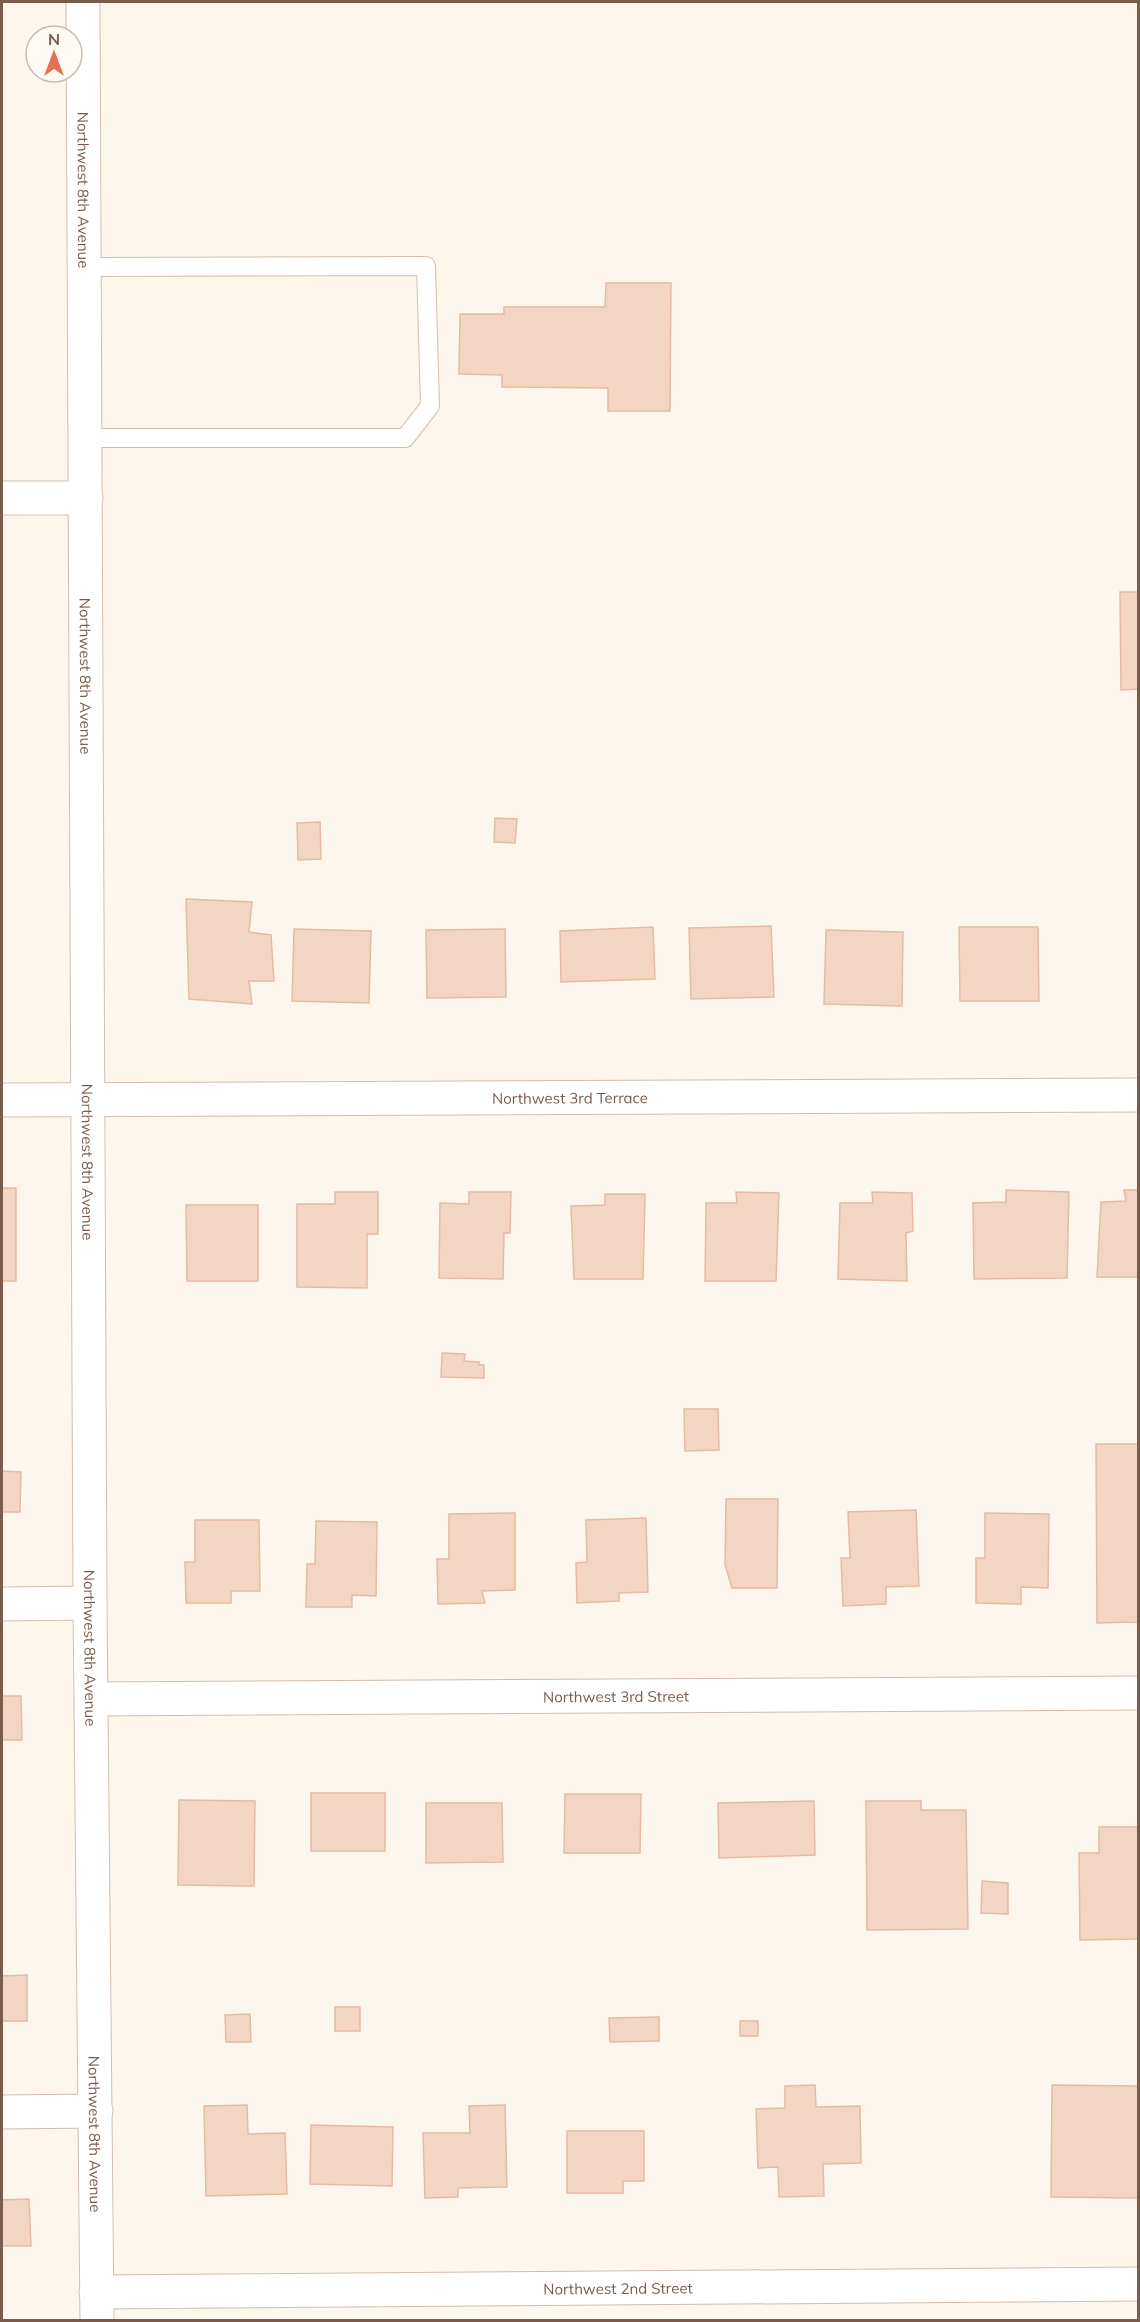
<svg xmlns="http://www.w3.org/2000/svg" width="1140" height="2322" font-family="Mulish,sans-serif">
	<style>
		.building { fill: #f3d5c3; stroke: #e6bba3; stroke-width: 1.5 }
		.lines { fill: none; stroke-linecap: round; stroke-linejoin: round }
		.lane-casing { stroke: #d1beb0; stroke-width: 20 }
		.street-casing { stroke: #d1beb0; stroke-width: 35 }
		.lane { stroke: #fff; stroke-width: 18 }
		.street { stroke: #fff; stroke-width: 33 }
		.labels { text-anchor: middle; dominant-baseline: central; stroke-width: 5; stroke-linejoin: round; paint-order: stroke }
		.street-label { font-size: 15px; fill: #7a5c4d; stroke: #fffaf3 }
	</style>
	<rect width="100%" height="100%" fill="#fdf6ec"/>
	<path class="building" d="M606,283h65l-1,128h-62v-23l-106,-1v-12l-43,-1 1,-60h44v-7h101z
		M1120,592h18v97l-17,1z
		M495,818l22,1 -2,24 -21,-1z
		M320,822l1,37 -23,1 -1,-37z
		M186,899l66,3 -3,30 22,3 3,46h-25l3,23 -63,-5z
		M771,926l3,71 -83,2 -2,-71z
		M653,927l2,52 -94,3 -1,-51z
		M959,927h79l1,74h-79z
		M294,929l77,2 -2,72 -77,-2z
		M505,929l1,68 -79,1 -1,-68z
		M826,930l77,2 -1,74 -78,-2z
		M2,1188h14v93h-14z
		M1006,1190l63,2 -2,86 -93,1 -1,-76 33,-1z
		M1124,1190h14v87h-41l4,-75 25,-1z
		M335,1192h43v42h-11v54l-70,-1v-83h38z
		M469,1192h42l-1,41h-6l-1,46 -64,-1 1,-75 29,1z
		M736,1192l43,1 -3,88h-71l1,-78h31z
		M872,1192l40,1 1,38 -7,2 1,48 -69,-2 2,-76h33z
		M605,1194h40l-2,85h-69l-3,-73 34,-1z
		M186,1205h72v76h-71z
		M442,1353l23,1 -1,7 15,1v3h5v13l-43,-1z
		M684,1409h34l1,41 -34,1z
		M1096,1444h42v178l-41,1z
		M2,1471l19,1 -1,40h-18z
		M726,1499h52l-1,89h-45l-7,-23z
		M916,1510l3,76 -33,1v17l-43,2 -2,-48h9l-2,-46z
		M515,1513v77l-33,1 3,12 -47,1 -1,-45h12v-45z
		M985,1513l64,1 -1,74 -27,-1v17l-45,-1v-45h9z
		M646,1518l2,74 -29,1v8l-42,2 -1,-40 11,-1 -1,-42z
		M195,1520h64l1,71h-29v12h-45l-1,-41h10z
		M316,1521l61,1 -1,74 -24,-1v12h-46l1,-43h8z
		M2,1696h19l1,44h-20z
		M311,1793h74v58h-74z
		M565,1794h76l-1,59h-76z
		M179,1800l76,1 -1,85 -76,-1z
		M814,1801l1,54 -96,3 -1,-55z
		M866,1801h55v9h45l2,119 -101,1z
		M426,1803h76l1,59 -77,1z
		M1099,1827h39v112l-58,1 -1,-87h20z
		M982,1881l26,2v31l-27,-1z
		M27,1975v46h-25v-45z
		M335,2007h25v24h-25z
		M250,2014l1,28h-25l-1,-27z
		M659,2017v24l-49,1 -1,-24z
		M740,2021h18v15h-18z
		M815,2085l1,22 44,-1 1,57 -38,1 1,32 -45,1 -1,-30 -20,1 -2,-59 29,-1v-22z
		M1052,2085l86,1v112l-87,-1z
		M247,2105l1,29 37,-1 2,61 -81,2 -2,-90z
		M505,2105l2,82 -49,1v9l-33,1 -2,-65h47l-1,-27z
		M311,2125l82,2 -1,59 -82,-2z
		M567,2131h77v50h-21v12h-56z
		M29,2199l2,47h-29v-46z"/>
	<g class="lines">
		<defs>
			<path id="lane" d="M84,267l342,-1 4,140 -25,32h-319"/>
			<g id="street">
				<path id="s1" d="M83,2l7,1601 7,717"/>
				<path d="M2,498h84"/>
				<path id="s2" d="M2,1100l1136,-5"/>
				<path d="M2,1604l88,-1"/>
				<path id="s3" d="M92,1699l1046,-6"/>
				<path d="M2,2112l94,-1"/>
				<path id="s4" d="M96,2292l1042,-8"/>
			</g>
		</defs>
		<use href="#lane" class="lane-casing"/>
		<use href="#street" class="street-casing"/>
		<use href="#lane" class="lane"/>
		<use href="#street" class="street"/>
	</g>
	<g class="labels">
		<g class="street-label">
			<text stroke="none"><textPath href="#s1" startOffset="188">Northwest 8th Avenue</textPath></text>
			<text stroke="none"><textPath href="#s1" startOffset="674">Northwest 8th Avenue</textPath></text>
			<text stroke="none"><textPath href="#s2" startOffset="568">Northwest 3rd Terrace</textPath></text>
			<text stroke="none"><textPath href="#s1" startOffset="1160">Northwest 8th Avenue</textPath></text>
			<text stroke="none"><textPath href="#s1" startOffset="1646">Northwest 8th Avenue</textPath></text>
			<text stroke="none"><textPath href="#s3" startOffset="524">Northwest 3rd Street</textPath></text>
			<text stroke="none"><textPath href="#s1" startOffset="2132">Northwest 8th Avenue</textPath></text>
			<text stroke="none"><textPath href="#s4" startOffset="522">Northwest 2nd Street</textPath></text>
		</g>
	</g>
	<rect width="1140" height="2322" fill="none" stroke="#7a5c4d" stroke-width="6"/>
	<g transform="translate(54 54)"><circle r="28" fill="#fffaf3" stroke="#cabbb1" stroke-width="1.5"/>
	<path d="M0-4.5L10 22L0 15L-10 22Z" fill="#e76f51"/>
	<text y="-9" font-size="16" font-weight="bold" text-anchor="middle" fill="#7a5c4d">N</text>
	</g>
</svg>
